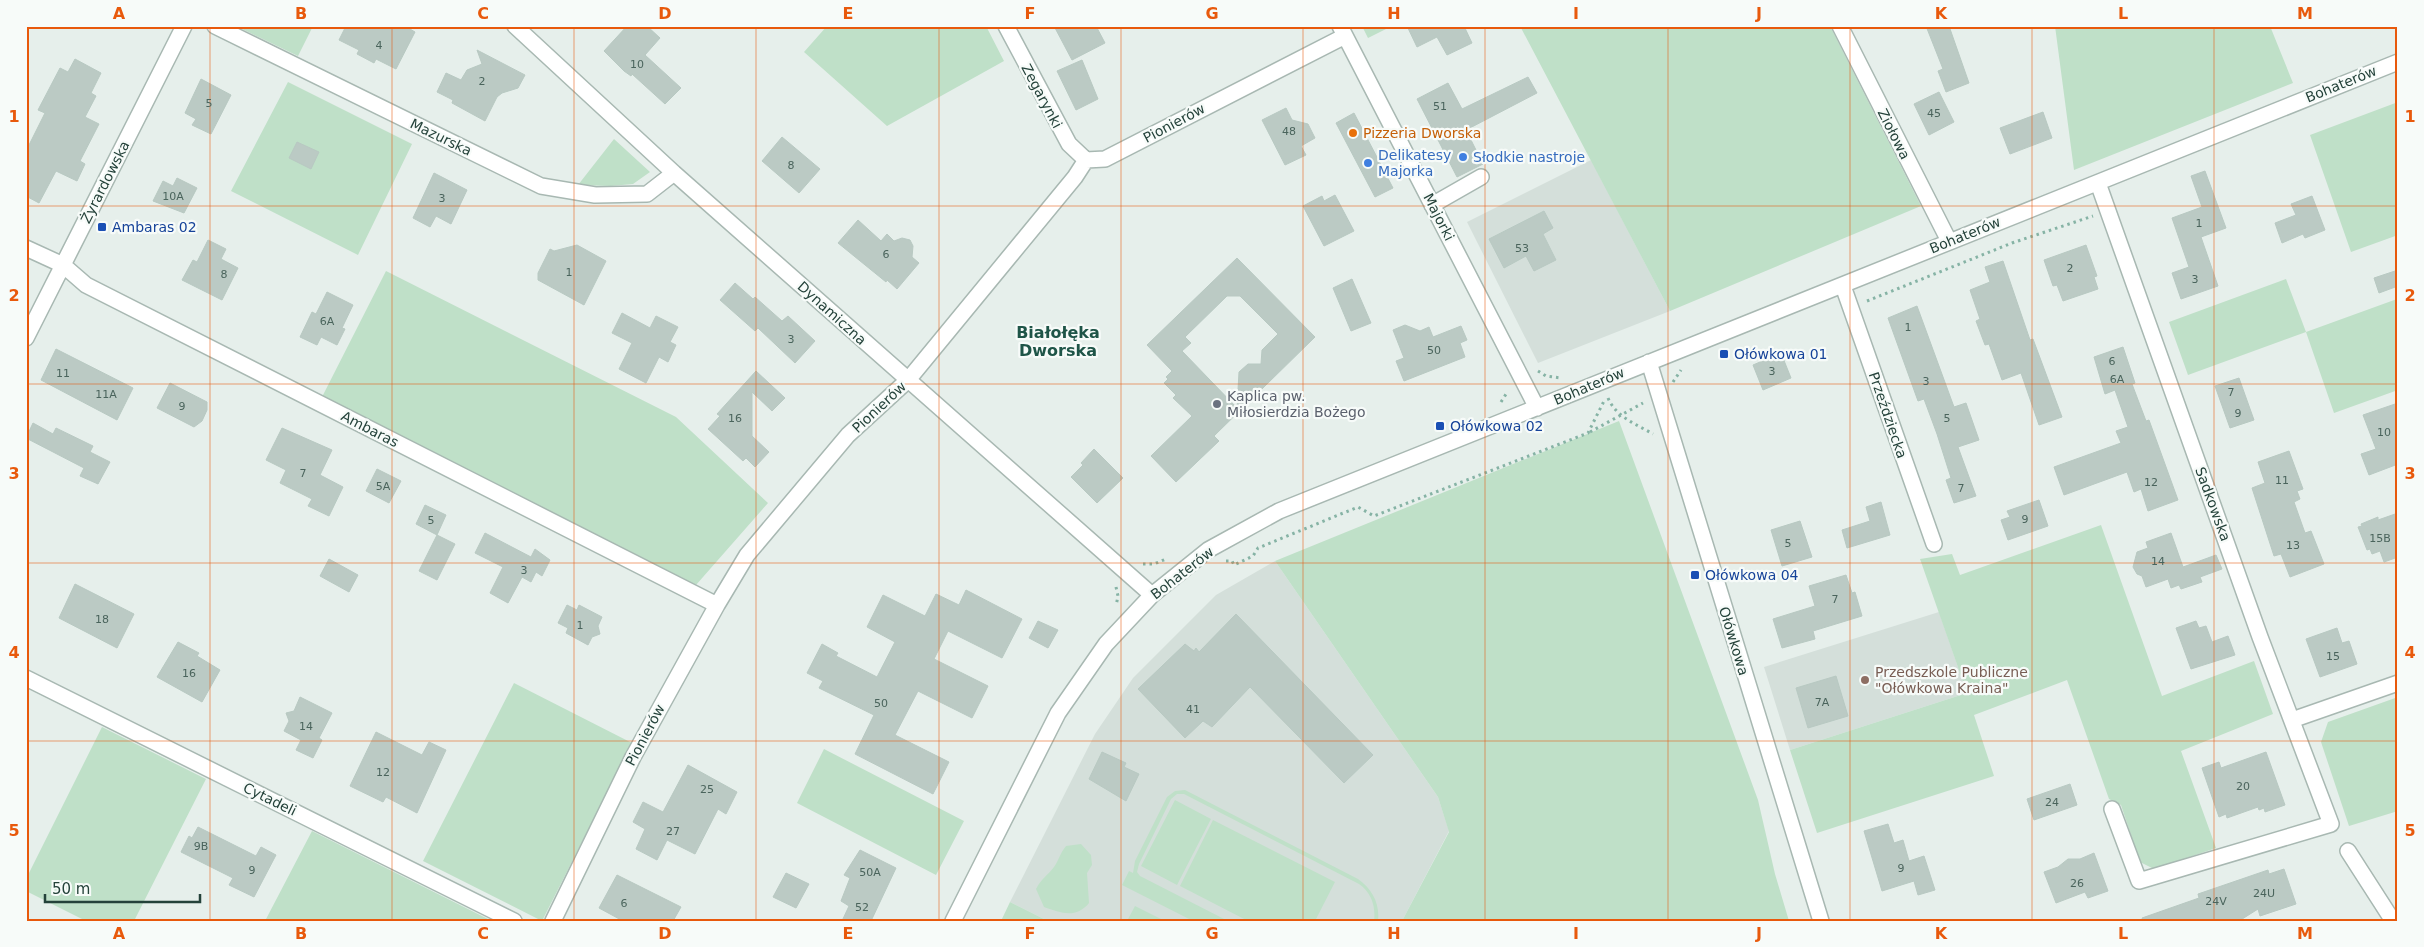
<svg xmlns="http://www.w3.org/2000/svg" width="2424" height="947" font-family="'DejaVu Sans',sans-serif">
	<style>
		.built { fill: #d4dfda }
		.green { fill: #bfe0c8 }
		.building { fill: #bbcac4; stroke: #b8c9c2; fill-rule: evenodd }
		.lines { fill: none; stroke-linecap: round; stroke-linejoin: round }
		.minor-casing { stroke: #a8b8b2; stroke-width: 18 }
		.path { stroke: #86b3a5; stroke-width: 3; stroke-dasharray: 2.5 4; stroke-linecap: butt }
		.minor { stroke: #fff; stroke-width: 15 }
		.grid { fill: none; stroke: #e8590c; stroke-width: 1; stroke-opacity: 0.55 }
		.food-dot { fill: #e8710a; stroke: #f7fbf9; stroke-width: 2 }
		.shop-dot { fill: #3f7fe0; stroke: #f7fbf9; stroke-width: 2 }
		.transit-dot { fill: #1a4fb4; stroke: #f7fbf9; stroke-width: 2 }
		.worship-dot { fill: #6b7280; stroke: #f7fbf9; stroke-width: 2 }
		.education-dot { fill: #8d6e63; stroke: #f7fbf9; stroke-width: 2 }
		.labels { text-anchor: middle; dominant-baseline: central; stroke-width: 4.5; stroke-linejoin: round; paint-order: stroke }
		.number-label { font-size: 11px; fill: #4a645c }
		.street-label { font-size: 14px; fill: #24423a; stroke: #f7fbf9 }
		.food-label { font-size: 14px; fill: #c56008; stroke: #f7fbf9; text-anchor: start }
		.shop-label { font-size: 14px; fill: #366cbe; stroke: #f7fbf9; text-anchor: start }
		.transit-label { font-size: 14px; fill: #164399; stroke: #f7fbf9; text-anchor: start }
		.worship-label { font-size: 14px; fill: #5b616d; stroke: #f7fbf9; text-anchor: start }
		.education-label { font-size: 14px; fill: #785e54; stroke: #f7fbf9; text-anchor: start }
		.quarter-label { font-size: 16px; font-weight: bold; fill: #1f5548; stroke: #f7fbf9 }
		.neatline { fill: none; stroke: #e8590c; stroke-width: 2 }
		.grid-label { font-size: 16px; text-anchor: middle; font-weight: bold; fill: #e8590c }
	</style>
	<rect width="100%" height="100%" fill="#e6efeb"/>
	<path class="built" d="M1591,160l79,151 -132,52 -71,-141z
		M1275,561l163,236 11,34 -47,90h-354l-38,-19 85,-168 38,-56 83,-83z
		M1939,612l28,81 -177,57 -26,-83z"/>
	<path class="green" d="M236,26h77l-15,30z
		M827,26h159l18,35 -117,65 -83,-74z
		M1362,26h30l-24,12z
		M1520,26h310l91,180 -251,105z
		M2055,26h215l23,57 -219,87z
		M288,82l124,62 -54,111 -127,-64z
		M2398,102v133l-47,17 -41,-117z
		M614,139l36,33 -17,12 -22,2 -33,-1z
		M386,271l290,146 92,86 -72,82 -374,-188z
		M2286,279l20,53 91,-33 1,91 -64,23 -28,-81 -118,43 -19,-53z
		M1619,421l139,379 17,74 14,47h-387l47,-89 -11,-35 -163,-236z
		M2101,525l61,171 92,-35 19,53 -92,37 35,97 -62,21 -14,-7 -19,-57 -12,-6 -42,-119 -93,35 20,61 -177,57 -27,-83 177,-57 -47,-134 32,-5 8,21z
		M514,683l118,60 -90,178 -119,-60z
		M2398,697v114l-49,15 -28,-84 7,-20z
		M102,727l104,52 -72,142h-48l-60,-30v-12z
		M824,749l140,72 -28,54 -139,-72z
		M1185,790l173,89c14,10 22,24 20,42h-4c2,-15 -3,-29 -15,-37l-175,-90h-7l-6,5 -32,65 -2,8 3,4 88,45h-35l-71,-36 7,-14 4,2 2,-12 32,-64 8,-6z
		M1175,800l36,19 -34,66 -36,-19z
		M1213,820l122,62 -20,39h-67l-68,-35z
		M312,831l180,90h-227z
		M1081,844l10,11 1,10 -5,8 2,30c-13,16 -28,10 -45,4l-8,-18c5,-10 12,-14 18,-22 5,-7 6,-14 12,-21z
		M1010,902l38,19h-47z
		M1135,906l28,14v1h-36z"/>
	<path class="building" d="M346,26h59l10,6 -19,37 -20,-10 -2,4 -17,-9 2,-4 -20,-10z
		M627,26h20l13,12 -15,17 36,33 -16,16 -33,-30 -1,2 -7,-5 -20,-20z
		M1054,26h42l9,17 -33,17z
		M1407,26h57l8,17 -25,12 -10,-18 -20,10z
		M1926,26h23l20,57 -23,9 -8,-21 5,-2z
		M477,50l48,25 -7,13 -16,5 -5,4 -12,24 -33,-18 1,-3 -16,-8 9,-19 15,7 6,-10 15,-6z
		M75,59l26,14 -10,20 5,3 -11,21 14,7 -19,37 5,3 -8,17 -21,-10 -17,32 -13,-7v-45l19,-38 -7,-3 22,-42 8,4z
		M1082,60l16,39 -22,11 -19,-39z
		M1528,77l9,16 -71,37 17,34 -26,13 -40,-78 31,-16 14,26z
		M201,79l30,16 -20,39 -19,-9 4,-6 -11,-6z
		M1939,92l15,30 -25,13 -15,-31z
		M1286,108l6,12 16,4 7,14 -14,8 5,9 -21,10 -23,-45z
		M2043,112l9,26 -42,16 -10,-26z
		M1354,113l39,75 -18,9 -39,-74z
		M782,137l38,32 -21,24 -37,-32z
		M297,142l22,10 -8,17 -22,-11z
		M2205,171l21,57 -25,9 17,49 -37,13 -9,-26 17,-6 -17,-49 30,-11 -11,-31z
		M434,173l33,17 -16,34 -15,-8 -6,11 -17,-9z
		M177,178l20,10 -13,25 -31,-12 10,-20 10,5z
		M1335,195l19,36 -30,15 -21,-40 19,-10 2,5z
		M2312,196l13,34 -20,8 -2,-4 -21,9 -7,-20 21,-8 -5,-11z
		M1544,211l9,17 -10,6 13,26 -22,11 -8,-15 -22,12 -15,-29z
		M858,220l23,21 6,-7 7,7 8,-3 8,2 3,6 -1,11 7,6 -22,26 -10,-9 -1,2 -48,-39z
		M208,240l18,9 -5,10 17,9 -16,32 -40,-20 11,-20 4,2z
		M577,245l29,16 -22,44 -46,-25v-7l12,-24 4,2z
		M2086,245l11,31 -3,1 4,12 -35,12 -6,-16 -4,1 -9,-26z
		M1237,258l78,79 -101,99 5,5 -43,41 -25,-26 41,-40 -19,-18 3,-3 -12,-12 4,-4 -2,-2 6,-6 -25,-26zM1227,296h13l38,38 -16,16 -1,14h-13l-9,8 -2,36 -55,-57 9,-8 -6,-6z
		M2003,261l27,79 3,-1 29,78 -23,8 -18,-52 -19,7 -13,-36 -4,1 -9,-24 4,-2 -10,-29 20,-8 -5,-15z
		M2398,270v16l-19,7 -5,-15z
		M1352,279l19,44 -20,8 -18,-43z
		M735,283l18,16 2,-2 27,24 6,-5 27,25 -20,22 -37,-35 -3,3 -35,-31z
		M327,292l26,13 -11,23 3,1 -8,16 -16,-8 -4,8 -17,-8 12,-25 4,2z
		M1917,306l37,101 12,-4 13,37 -21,7 18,49 -22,7 -8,-23 5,-2 -14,-44 -13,-35 -6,2 -30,-83z
		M622,313l28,15 6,-12 22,11 -8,15 6,3 -8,17 -9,-5 -13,26 -27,-14 13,-26 -20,-10z
		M1405,325l15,6 9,-4 4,10 28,-11 6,14 -7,3 5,14 -61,24 -8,-20 8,-3 -11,-28z
		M2123,347l12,36 -3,1 14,37 3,-1 29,80 -30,11 -7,-22 -7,3 -7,-20 -63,23 -10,-28 67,-24 -5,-12 12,-4 -13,-37 -10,4 -11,-37z
		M56,349l77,39 -16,32 -76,-40z
		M1781,353l10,25 -28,12 -10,-25z
		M756,371l29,27 -13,13 -20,-19v44l17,16 -14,15 -9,-9 -3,3 -35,-32 12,-13 -3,-2z
		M2239,378l15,42 -24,8 -15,-42z
		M170,383l37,19v8l-5,11 -8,6 -37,-19z
		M2398,403v61l-29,11 -8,-21 15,-5 -13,-34z
		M33,423l20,11 3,-6 37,18 -3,6 20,10 -12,22 -18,-8 4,-8 -58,-30z
		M282,428l50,22 -12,25 23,12 -14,29 -21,-10 4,-7 -32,-16 6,-13 -20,-10z
		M1094,449l29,29 -26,25 -26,-26 12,-12 -2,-2z
		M2289,451l14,38 -6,2 3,8 -6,3 11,31 6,-2 13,33 -34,13 -9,-23 -7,2 -22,-68 13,-5 -7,-21z
		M377,469l24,12 -12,22 -23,-12z
		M2039,500l9,26 -40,14 -7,-20 9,-3 -3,-6z
		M1881,502l9,33 -43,13 -5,-18 28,-9 -4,-14z
		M425,505l21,10 -9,20 -21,-11z
		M2398,513v44l-14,5 -4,-11 -8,3 -2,-5 -3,1 -9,-23 4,-1 -1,-2 17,-7v3z
		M1800,521l12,36 -30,9 -11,-36z
		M485,533l46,24 4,-8 15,11 -8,16 -6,-4 -5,10 -9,-5 -14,26 -18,-10 13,-26 -28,-14z
		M2171,533l12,34 33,-12 6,14 -22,8 2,5 -21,7 -2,-4 -8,3 -3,-9 -22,8 -4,-11 -5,-2 -4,-7 4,-15 11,-4 -2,-6z
		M437,535l18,9 -18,36 -18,-9z
		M329,559l29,16 -9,17 -29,-16z
		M1846,575l6,18 3,-1 7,24 -49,15 2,8 -33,9 -9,-29 42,-13 -6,-20z
		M75,584l59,30 -17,34 -58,-30z
		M966,590l56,29 -20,39 -54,-27 -14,28 54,27 -16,32 -54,-27 -23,44 54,27 -16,32 -78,-40 19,-39 -55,-27 4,-7 -16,-8 15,-29 16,9 -2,3 41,21 18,-35 -28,-15 16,-32 42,21 11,-22 23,11z
		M567,605l10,5 2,-5 23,12 -4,9 2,8 -8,3 -4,8 -22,-12 2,-5 -10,-5z
		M1236,614l137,141 -29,28 -94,-96 -38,40 -9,-6 -18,17 -47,-49 47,-45 9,7 2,-3 3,4z
		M1038,621l20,9 -10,18 -19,-10z
		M2196,621l3,7 7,-2 6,16 16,-6 7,19 -44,14 -15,-41z
		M2337,628l5,15 7,-2 8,23 -37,13 -14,-38z
		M178,642l21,11 -2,3 23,14 -18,32 -45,-25z
		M1836,676l12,40 -40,12 -12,-40z
		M300,697l32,16 -13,25 3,2 -9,18 -17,-8 5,-10 -17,-9 5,-10 -3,-8 8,-2z
		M376,732l46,23 7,-13 17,8 -29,63 -31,-16 -3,5 -33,-16z
		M1102,752l24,11 -2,4 15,7 -13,27 -37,-22z
		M2266,752l19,53 -20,7 -1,-4 -5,2 -1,-3 -31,11 -1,-4 -7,3 -17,-49 17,-6 2,6z
		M688,765l49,27 -11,22 -8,-5 -23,45 -28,-14 -10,20 -21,-11 9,-20 -12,-7 10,-20 20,10z
		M2070,784l7,21 -43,15 -7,-21z
		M1888,824l6,19 9,-3 6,21 15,-5 11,34 -17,5 -4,-14 -32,10 -18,-60z
		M198,827l58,29 5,-9 15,8 -22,42 -25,-12 4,-7 -52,-26 8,-16 3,2z
		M860,850l36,18 -25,53h-29l7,-15 -8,-5 9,-23 -6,-3z
		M2094,853l14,38 -20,7 -3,-6 -29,11 -12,-31 14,-5 10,-8h12z
		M2284,869l12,35 -36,12 -2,-7 -19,12h-96l-1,-3 57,-20 -1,-4 70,-24 1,4z
		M786,873l23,11 -13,24 -23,-11z
		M617,875l64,32 -8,14h-50l-24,-13z"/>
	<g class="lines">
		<defs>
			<path id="minor" d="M215,26l326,160 54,9 52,-1 27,-21
				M515,26l159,147 478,422
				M1006,26l63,118 17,16
				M1340,26l197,382
				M1840,26l109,215
				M1086,160l19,-1 240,-123
				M2098,183l162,454 71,187 -192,57 -27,-72
				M1432,205l49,-28
				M26,248l37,17 23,20 631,320
				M1843,286l91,258
				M26,338l158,-312
				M1649,362l172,559
				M26,678l488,243
				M2292,720l106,-37
				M2348,851l45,70
				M553,921l80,-164 84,-152 30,-50 101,-120 60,-55 167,-203 11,-17
				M953,921l105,-208 48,-69 46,-49 56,-45 71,-39 1119,-449"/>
		</defs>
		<use href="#minor" class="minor-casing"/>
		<path class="path" d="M1867,301l145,-58 81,-27
			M1538,371l8,5 15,2
			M1673,382l8,-12
			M1608,398c8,19 28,26 45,36
			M1501,402l7,-11
			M1590,432l53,-29
			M1226,561h6l2,4 19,-9 5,-8 100,-41 16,9 214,-83 17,-34
			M1143,564h11l12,-5
			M1116,587l2,9 -2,10"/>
		<use href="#minor" class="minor"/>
	</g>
	<path class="grid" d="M210,26v895M392,26v895M574,26v895M756,26v895M939,26v895M1121,26v895M1303,26v895M1485,26v895M1668,26v895M1850,26v895M2032,26v895M2214,26v895M26,206h2372M26,384h2372M26,563h2372M26,741h2372"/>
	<circle class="food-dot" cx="1353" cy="133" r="5"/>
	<g class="shop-dot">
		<circle cx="1463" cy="157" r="5"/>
		<circle cx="1368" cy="163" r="5"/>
	</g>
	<g class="transit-dot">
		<rect x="97" y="222" width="10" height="10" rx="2.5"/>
		<rect x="1719" y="349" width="10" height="10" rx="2.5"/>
		<rect x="1435" y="421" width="10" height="10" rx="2.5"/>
		<rect x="1690" y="570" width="10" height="10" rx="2.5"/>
	</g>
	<circle class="worship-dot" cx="1217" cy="404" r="5"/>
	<circle class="education-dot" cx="1865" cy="680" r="5"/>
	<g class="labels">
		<g class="number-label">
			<text x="379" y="45">4</text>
			<text x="637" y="64">10</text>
			<text x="482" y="81">2</text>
			<text x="209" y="103">5</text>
			<text x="1440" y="106">51</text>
			<text x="1934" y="113">45</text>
			<text x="1289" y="131">48</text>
			<text x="791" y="165">8</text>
			<text x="173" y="196">10A</text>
			<text x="442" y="198">3</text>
			<text x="2199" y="223">1</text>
			<text x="1522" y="248">53</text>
			<text x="886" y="254">6</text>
			<text x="2070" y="268">2</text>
			<text x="569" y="272">1</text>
			<text x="224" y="274">8</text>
			<text x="2195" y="279">3</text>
			<text x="327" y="321">6A</text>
			<text x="1908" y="327">1</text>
			<text x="791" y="339">3</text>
			<text x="1434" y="350">50</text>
			<text x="2112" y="361">6</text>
			<text x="1772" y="371">3</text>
			<text x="63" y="373">11</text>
			<text x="2117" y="379">6A</text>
			<text x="1926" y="381">3</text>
			<text x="2231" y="392">7</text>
			<text x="106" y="394">11A</text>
			<text x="182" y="406">9</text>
			<text x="2238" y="413">9</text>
			<text x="735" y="418">16</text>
			<text x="1947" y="418">5</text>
			<text x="2384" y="432">10</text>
			<text x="303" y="473">7</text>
			<text x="2282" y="480">11</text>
			<text x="2151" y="482">12</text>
			<text x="383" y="486">5A</text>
			<text x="1961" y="488">7</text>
			<text x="2025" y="519">9</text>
			<text x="431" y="520">5</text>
			<text x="2380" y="538">15B</text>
			<text x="1788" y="543">5</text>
			<text x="2293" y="545">13</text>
			<text x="2158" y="561">14</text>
			<text x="524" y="570">3</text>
			<text x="1835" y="599">7</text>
			<text x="102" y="619">18</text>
			<text x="580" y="625">1</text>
			<text x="2333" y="656">15</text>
			<text x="189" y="673">16</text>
			<text x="1822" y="702">7A</text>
			<text x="881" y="703">50</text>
			<text x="1193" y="709">41</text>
			<text x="306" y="726">14</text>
			<text x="383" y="772">12</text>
			<text x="2243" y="786">20</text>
			<text x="707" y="789">25</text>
			<text x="2052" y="802">24</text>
			<text x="673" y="831">27</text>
			<text x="201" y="846">9B</text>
			<text x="1901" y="868">9</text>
			<text x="252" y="870">9</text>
			<text x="870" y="872">50A</text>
			<text x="2077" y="883">26</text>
			<text x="2264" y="893">24U</text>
			<text x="2216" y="901">24V</text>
			<text x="624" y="903">6</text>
			<text x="862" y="907">52</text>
		</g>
		<g class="street-label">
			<text transform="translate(2341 84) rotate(-22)">Bohaterów</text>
			<text transform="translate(1042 96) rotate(62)">Zegarynki</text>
			<text transform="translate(1174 123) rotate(-28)">Pionierów</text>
			<text transform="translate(1894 134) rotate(63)">Ziołowa</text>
			<text transform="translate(441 137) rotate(26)">Mazurska</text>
			<text transform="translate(105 182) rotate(-63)">Żyrardowska</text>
			<text transform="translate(1439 217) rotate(63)">Majorki</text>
			<text transform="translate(1965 235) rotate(-22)">Bohaterów</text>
			<text transform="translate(832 313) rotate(42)">Dynamiczna</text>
			<text transform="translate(1589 386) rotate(-23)">Bohaterów</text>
			<text transform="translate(879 407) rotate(-43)">Pionierów</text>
			<text transform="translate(1888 415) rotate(71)">Przeździecka</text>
			<text transform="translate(370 429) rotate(27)">Ambaras</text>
			<text transform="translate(2213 504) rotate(70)">Sadkowska</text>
			<text transform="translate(1182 573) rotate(-38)">Bohaterów</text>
			<text transform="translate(1734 641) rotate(73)">Ołówkowa</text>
			<text transform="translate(645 735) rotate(-62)">Pionierów</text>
			<text transform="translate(270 799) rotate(26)">Cytadeli</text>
		</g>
		<g class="food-label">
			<text x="1363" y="133">Pizzeria Dworska</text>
		</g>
		<g class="shop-label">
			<text x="1378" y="155">Delikatesy<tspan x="1378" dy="16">Majorka</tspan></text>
			<text x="1473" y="157">Słodkie nastroje</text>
		</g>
		<g class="transit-label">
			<text x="112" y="227">Ambaras 02</text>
			<text x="1734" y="354">Ołówkowa 01</text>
			<text x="1450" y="426">Ołówkowa 02</text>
			<text x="1705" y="575">Ołówkowa 04</text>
		</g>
		<g class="worship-label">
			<text x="1227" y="396">Kaplica pw.<tspan x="1227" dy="16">Miłosierdzia Bożego</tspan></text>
		</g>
		<g class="education-label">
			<text x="1875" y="672">Przedszkole Publiczne<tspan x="1875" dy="16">"Ołówkowa Kraina"</tspan></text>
		</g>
		<g class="quarter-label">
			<text x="1058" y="332">Białołęka<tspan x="1058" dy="18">Dworska</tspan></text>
		</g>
	</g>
	<rect width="2424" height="947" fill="none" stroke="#f7fbf9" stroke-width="55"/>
	<path d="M45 894v8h155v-8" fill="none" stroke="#24423a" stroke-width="2.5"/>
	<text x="52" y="894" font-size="15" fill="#24423a" stroke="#f7fbf9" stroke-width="4" paint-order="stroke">50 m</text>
	<rect x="28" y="28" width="2368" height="892" class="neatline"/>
	<g class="grid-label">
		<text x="119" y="19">A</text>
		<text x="301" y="19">B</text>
		<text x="483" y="19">C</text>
		<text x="665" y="19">D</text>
		<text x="848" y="19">E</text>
		<text x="1030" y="19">F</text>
		<text x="1212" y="19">G</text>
		<text x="1394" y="19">H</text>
		<text x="1576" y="19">I</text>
		<text x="1759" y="19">J</text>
		<text x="1941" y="19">K</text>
		<text x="2123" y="19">L</text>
		<text x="2305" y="19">M</text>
		<text x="14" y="122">1</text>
		<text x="2410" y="122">1</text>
		<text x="14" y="301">2</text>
		<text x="2410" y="301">2</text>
		<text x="14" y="479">3</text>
		<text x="2410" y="479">3</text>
		<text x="14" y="658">4</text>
		<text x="2410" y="658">4</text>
		<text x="14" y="836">5</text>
		<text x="2410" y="836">5</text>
		<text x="119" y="939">A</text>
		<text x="301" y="939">B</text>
		<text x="483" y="939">C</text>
		<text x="665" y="939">D</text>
		<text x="848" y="939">E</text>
		<text x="1030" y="939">F</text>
		<text x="1212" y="939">G</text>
		<text x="1394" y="939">H</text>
		<text x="1576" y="939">I</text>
		<text x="1759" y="939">J</text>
		<text x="1941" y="939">K</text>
		<text x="2123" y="939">L</text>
		<text x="2305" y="939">M</text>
	</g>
</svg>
